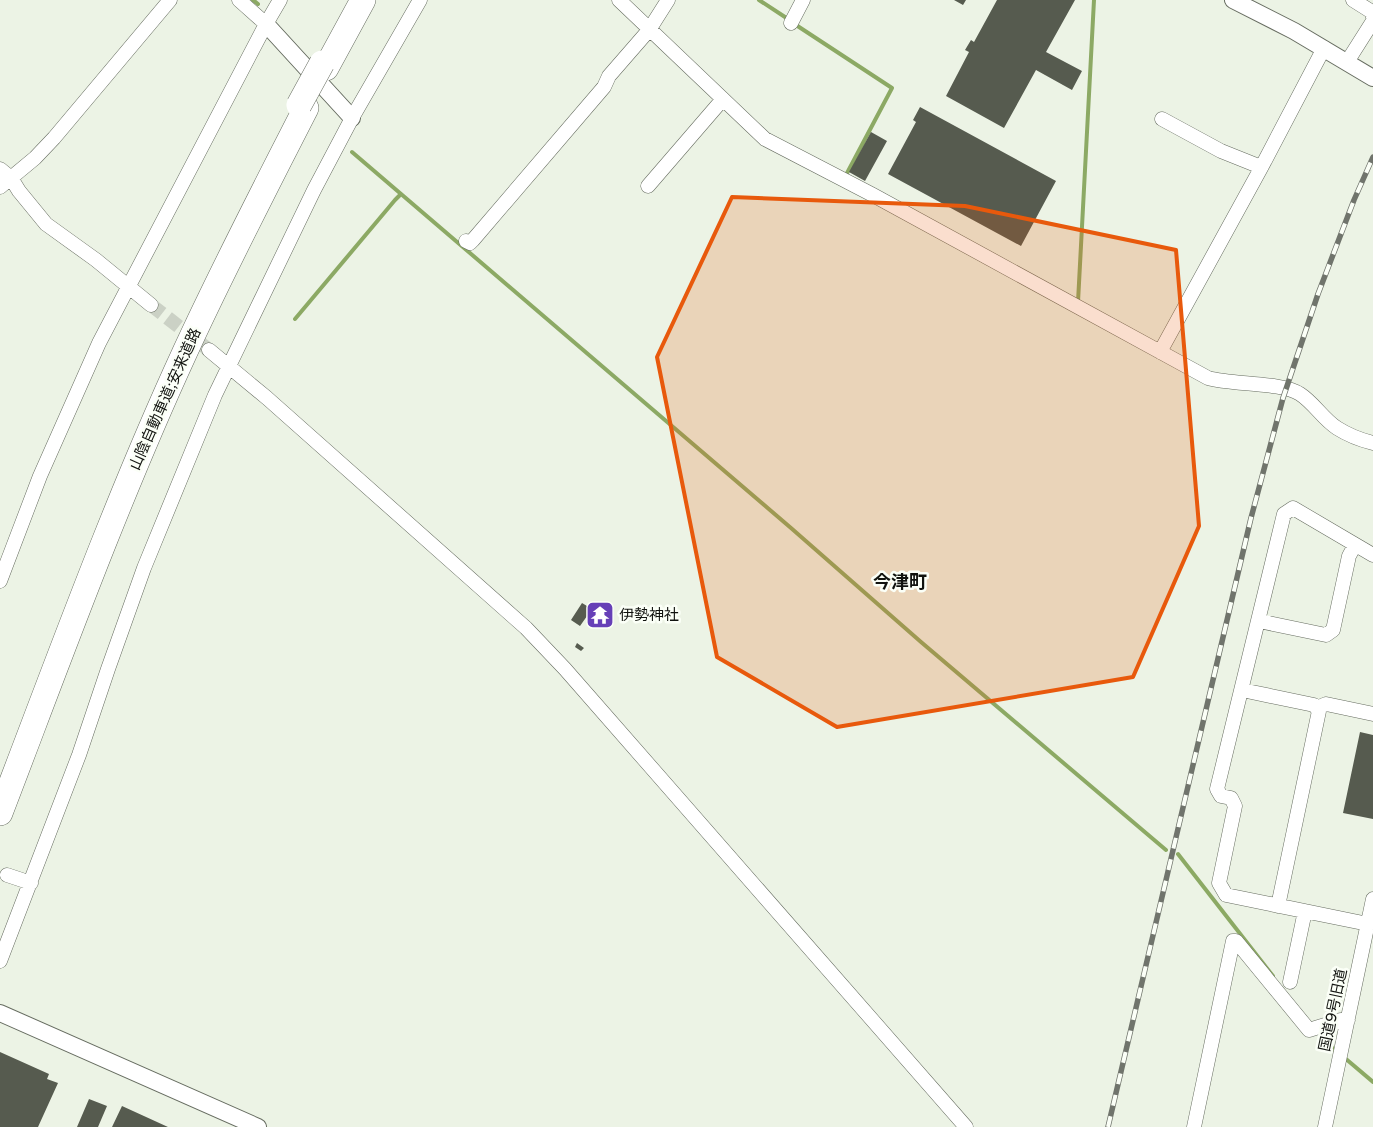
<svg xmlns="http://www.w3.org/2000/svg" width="1373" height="1127" font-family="'Varela Round','Noto Sans JP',sans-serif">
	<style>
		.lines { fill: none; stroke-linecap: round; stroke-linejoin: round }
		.stream { stroke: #8ca964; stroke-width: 4 }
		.building { fill: #565b4f }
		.minor-tunnel { stroke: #cbd1c5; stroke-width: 14; stroke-dasharray: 14 7; stroke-linecap: butt }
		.minor-casing { stroke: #666c60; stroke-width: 15 }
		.tertiary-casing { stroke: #666c60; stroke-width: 18 }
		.motorway-casing { stroke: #666c60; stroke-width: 26 }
		.minor { stroke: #fff; stroke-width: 14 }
		.tertiary { stroke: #fff; stroke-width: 16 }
		.motorway { stroke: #fff; stroke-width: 25 }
		.rail-casing { stroke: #70746c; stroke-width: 5.5 }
		.rail { stroke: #fbfff7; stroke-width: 4; stroke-dasharray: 11; stroke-linecap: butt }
		.motorway-bridge-casing { stroke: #666c60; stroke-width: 26; stroke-linecap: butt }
		.motorway-bridge { stroke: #fff; stroke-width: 25 }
		.marked { fill: #e8590c; fill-opacity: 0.2; stroke: #e8590c; stroke-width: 4; stroke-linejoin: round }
		.labels { text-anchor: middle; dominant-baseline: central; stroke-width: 5; stroke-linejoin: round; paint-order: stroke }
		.street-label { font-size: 15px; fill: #11130f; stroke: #fbfff7 }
		.poi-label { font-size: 15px; fill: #11130f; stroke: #fbfff7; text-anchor: start }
		.quarter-label { font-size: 18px; font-weight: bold; fill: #11130f; stroke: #fbfff7 }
	</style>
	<rect width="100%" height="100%" fill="#ecf3e5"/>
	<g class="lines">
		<path class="stream" d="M253,0l5,4
			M759,0l29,19
			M796,25l96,63 -46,87 1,1
			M352,152l439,376 130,114 245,208
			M1078,302l16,-302
			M295,319l100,-119 6,-6
			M1178,854l95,122
			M1317,1030l18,21
			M1346,1059l27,23"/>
	</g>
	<path class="building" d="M954,0h12l-3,5z
		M997,0h78l-29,52 36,19 -10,19 -36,-20 -32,58 -58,-32 23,-44 -4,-2 6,-10 3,2z
		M920,107l136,74 -35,65 -133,-72 28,-52 -3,-2z
		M871,132l16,9 -22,40 -16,-9z
		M582,603l10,6 -12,17 -9,-6z
		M606,604l6,4 -10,20 -12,-9 6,-8 4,3z
		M577,643l7,5 -3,3 -6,-4z
		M1360,732l13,3v84l-30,-6z
		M0,1052l49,22 -2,5 11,4 -20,44h-38z
		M89,1099l18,7 -9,21h-21z
		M122,1106l46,21h-56z"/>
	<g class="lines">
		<path class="minor-tunnel" d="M151,305l58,45"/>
		<defs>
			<path id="minor" d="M239,0l27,24
				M619,0l146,139 108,56 335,183c24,7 74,4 92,16 14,9 23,25 37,34 11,7 24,12 36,15
				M1353,0l19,12 1,5
				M791,23l12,-23
				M1347,62l26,-41
				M1162,119l59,32 40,16
				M0,169l11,9 8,13 27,33 50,36 55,45
				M648,186l75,-87
				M0,187l35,-29 19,-20 116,-138
				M466,241l4,2 3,-3 131,-153 5,-11 40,-46 19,-30
				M209,350l58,48 259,230 39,41 401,458
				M1160,352l101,-184 63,-120
				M0,581l40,-105 59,-133 167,-319 14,-24
				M1259,621l67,14 7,-5 16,-74 6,-11
				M1242,690l72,15 5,6 -41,195
				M1317,708l9,-4 47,10
				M7,875l24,8
				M1368,924l-142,-29 -7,-12 16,-77 -4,-8 -10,-2 -4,-7 67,-275 9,-6 80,47
				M0,961l79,-206 29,-86 36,-101 71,-173 99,-205 38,-72 68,-118
				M1290,982l15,-71
				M1194,1127l39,-186h3l73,89 32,-10h7
				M1325,1127l48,-228"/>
			<path id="tertiary" d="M1233,0l61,31 79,47
				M266,24l86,94
				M0,1013l258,114"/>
			<path id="motorway" d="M326,68l37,-68
				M0,813c59,-154 115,-309 184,-459 38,-83 80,-164 122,-246"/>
		</defs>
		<use href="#minor" class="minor-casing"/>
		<use href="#tertiary" class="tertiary-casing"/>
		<use href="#motorway" class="motorway-casing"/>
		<use href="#minor" class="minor"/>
		<use href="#tertiary" class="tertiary"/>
		<use href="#motorway" class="motorway"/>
		<defs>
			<path id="rail" d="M1108,1127l143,-609 32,-120 35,-104 36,-94 19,-43"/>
		</defs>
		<use href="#rail" class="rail-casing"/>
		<use href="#rail" class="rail"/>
		<defs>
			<path id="motorway-bridge" d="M299,105l23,-42"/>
		</defs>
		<use href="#motorway-bridge" class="motorway-bridge-casing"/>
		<use href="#motorway-bridge" class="motorway-bridge"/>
	</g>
	<path class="marked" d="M732,197l233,9 211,44 23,276 -66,151 -296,50 -120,-70 -60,-300z"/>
	<defs>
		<symbol id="temple-square" viewBox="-11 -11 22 22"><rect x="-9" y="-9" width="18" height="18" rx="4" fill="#663fb7" stroke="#fbfff7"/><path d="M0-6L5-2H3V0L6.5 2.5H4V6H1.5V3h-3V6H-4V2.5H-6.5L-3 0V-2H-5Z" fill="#fff"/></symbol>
	</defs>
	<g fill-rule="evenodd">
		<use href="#temple-square" x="584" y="599" width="32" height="32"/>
	</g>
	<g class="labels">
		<g class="street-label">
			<text transform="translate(165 399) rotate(-66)">山陰自動車道;安来道路</text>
			<text transform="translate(1333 1010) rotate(-78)">国道9号旧道</text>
		</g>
		<g class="poi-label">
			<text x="619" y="615">伊勢神社</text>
		</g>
		<g class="quarter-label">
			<text x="900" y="582">今津町</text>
		</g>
	</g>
</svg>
